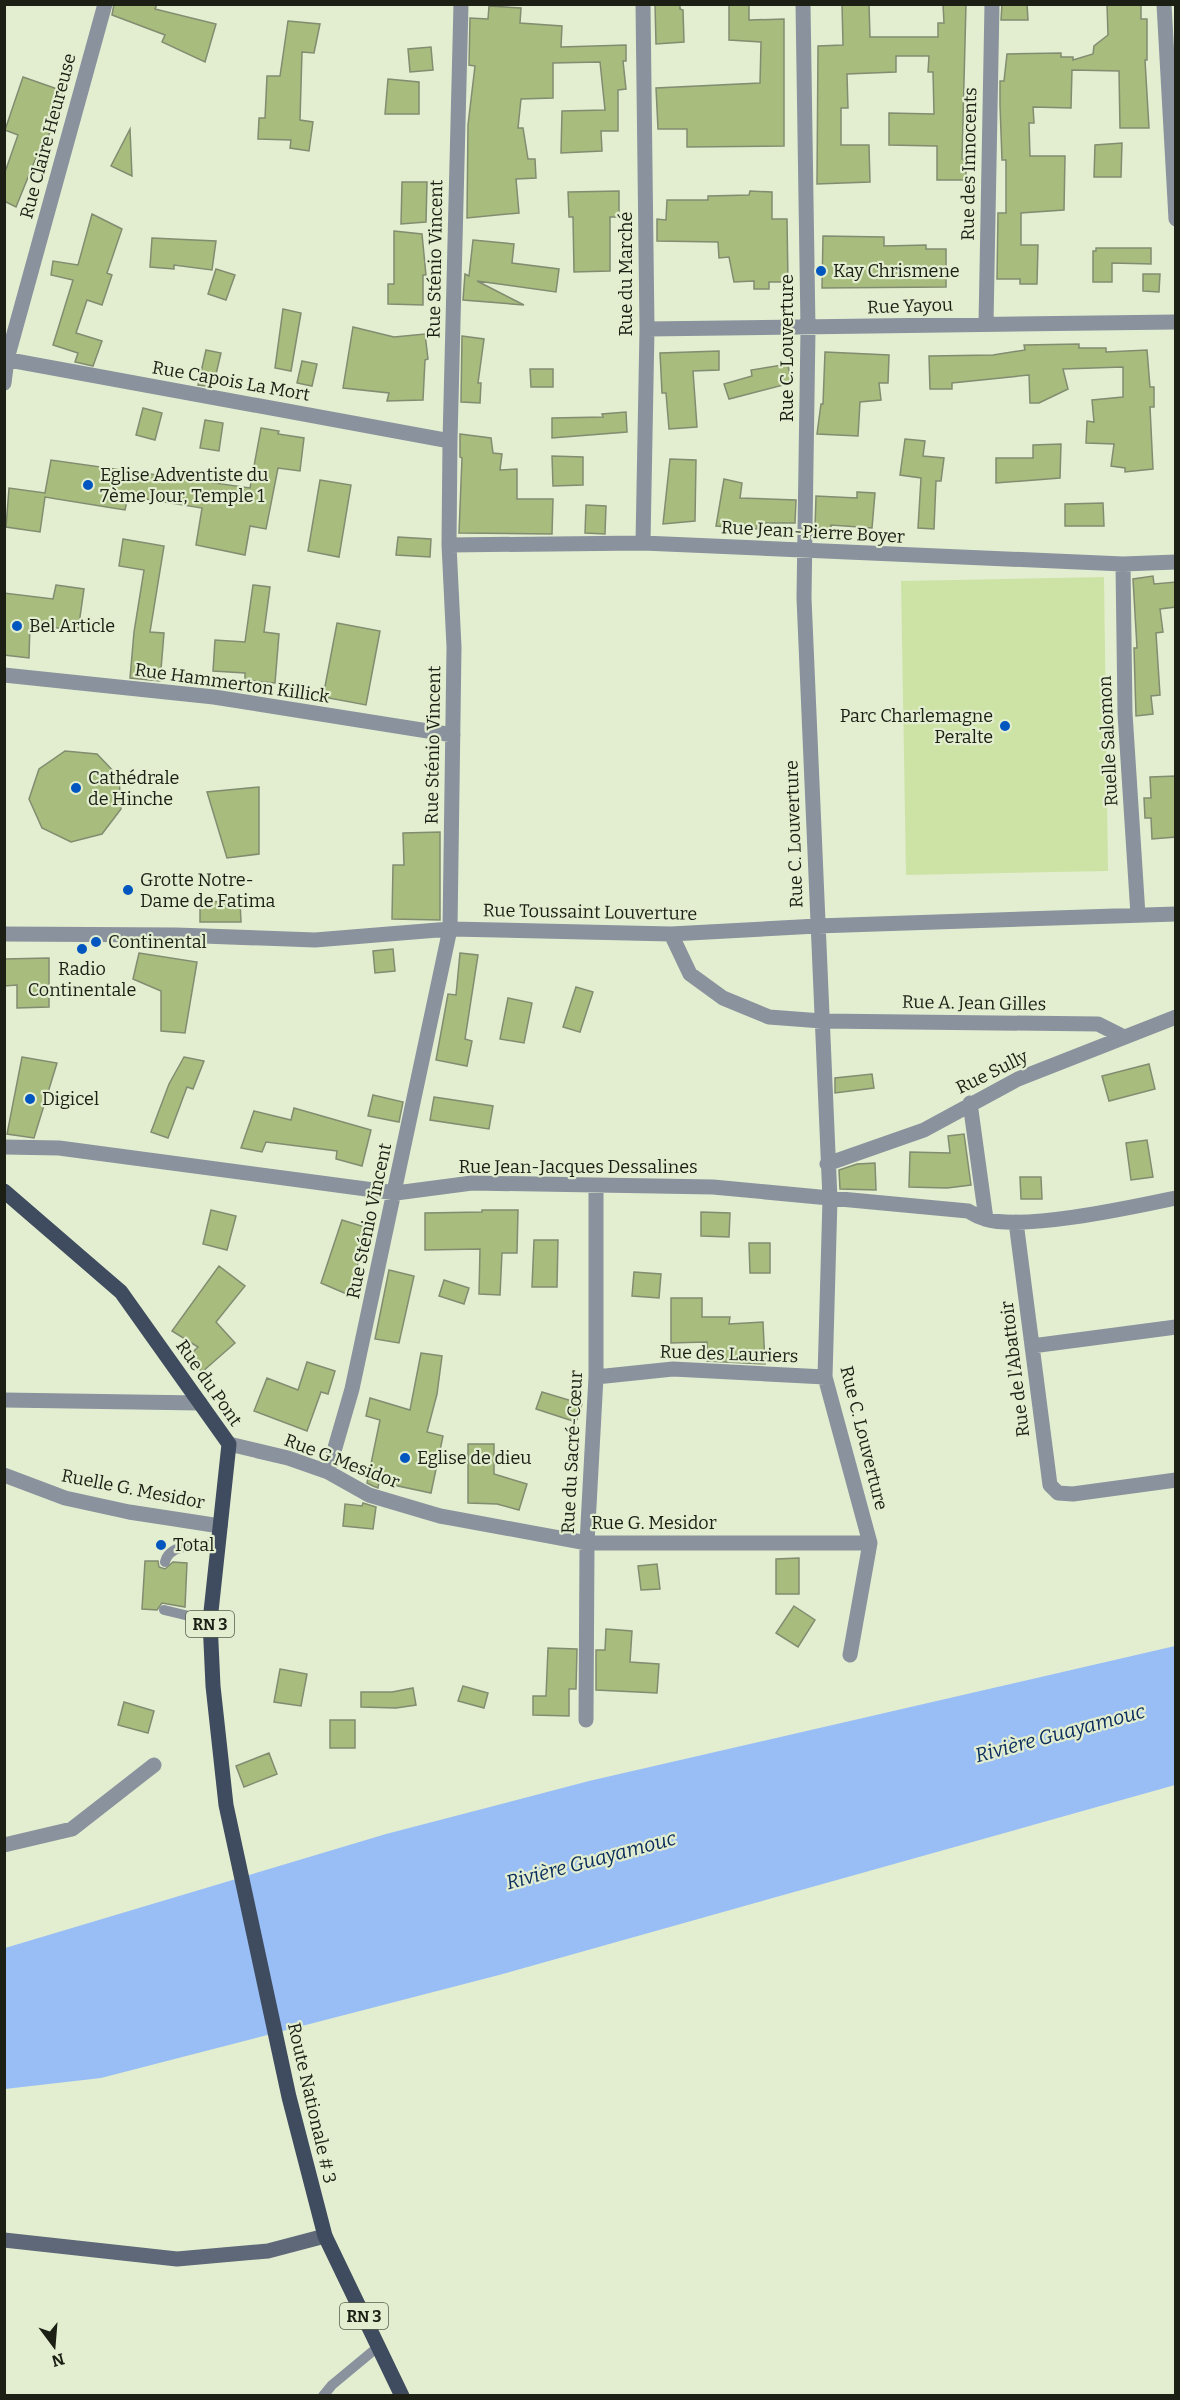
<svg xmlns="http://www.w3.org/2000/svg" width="1180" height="2400" font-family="Bitter,serif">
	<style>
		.green { fill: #cde3a6 }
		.water { fill: #99bef5 }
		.building { fill: #a7bc7d; stroke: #828c71; stroke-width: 1.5 }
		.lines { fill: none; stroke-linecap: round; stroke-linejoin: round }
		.lane { stroke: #8a929d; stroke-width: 10 }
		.street { stroke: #8a929d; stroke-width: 15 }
		.secondary { stroke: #5e6878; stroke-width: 15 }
		.primary { stroke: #3f4b5e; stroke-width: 15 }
		.poi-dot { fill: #0056bf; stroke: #e3eed0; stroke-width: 2 }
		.labels { text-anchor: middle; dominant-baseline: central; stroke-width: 4.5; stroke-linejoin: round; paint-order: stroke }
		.shield { fill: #e3eed0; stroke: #575d4c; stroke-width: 1.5 }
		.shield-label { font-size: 16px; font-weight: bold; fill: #1b1f14 }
		.street-label { font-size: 18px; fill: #1b1f14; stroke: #e3eed0 }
		.poi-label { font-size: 18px; fill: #1b1f14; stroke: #e3eed0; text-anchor: start }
		.water-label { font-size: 20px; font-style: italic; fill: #092c5c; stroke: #e3eed0 }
	</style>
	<rect width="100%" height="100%" fill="#e3eed0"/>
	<path class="green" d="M1104,577l4,294 -202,4 -5,-294z"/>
	<path class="water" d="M1175,1646v139l-676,190 -398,103 -96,11v-141l381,-114 203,-53z"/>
	<path class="building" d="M114,4h43l-2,5 61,15 -11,38 -43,-20 3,-7 -53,-20z
		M655,4h25v5l3,1 1,32 -28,2z
		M729,4h20v16l35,-1v127l-97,1v-18h-29l-2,-41 104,-5 1,-41 -32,-2z
		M842,4h27l1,33h68v-14h6l-1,-19h23l-4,155h4v21h-29v-34l-48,-1v-32l45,1 -1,-42h-5l1,-16h-33v16l-49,2 1,34h-7v37h28l1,37 -53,2 1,-138 25,-1z
		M1002,4h25l1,16h-27z
		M1107,4h34v15h6v41h-2l4,68h-29l-1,-57 -47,-1 -1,38 -38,-1 1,16h-5l1,33h35l-1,54 -43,3v32h17l-1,39h-17v-5h-23l1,-66h8v-53h-4l-2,-55v-24h4l3,-27 54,-1v4h12v3l20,-6 1,-8 14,-11z
		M489,6l32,2 -1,15 42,3 -1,21 65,-2v16h-3l3,28 -8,1v41h-17l1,20 -41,2 1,-42 43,-1 -5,-48 -47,1v35l-32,1 -3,29h5l5,31h7l1,19 -20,1 3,34 -52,5 1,-93 7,-59 -6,-1 1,-47 18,1z
		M288,21l32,3 -6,29 -12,-1 -2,68 13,2 -4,29 -19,-3 1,-8 -33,-1 1,-21h6l2,-42h13z
		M431,47l2,23 -23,2 -2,-23z
		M23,77l40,14 -17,53 -4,-1 -26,64 -12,-6v-26l14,-40 -13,-5z
		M388,79l31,3v32h-34z
		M130,129l2,47 -21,-10z
		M1122,143l-1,34h-27l1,-32z
		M402,182h25l-1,40 -25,2z
		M619,191v26h-9v54l-36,1 -1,-55h-4l-1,-25z
		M750,191l22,1v27h15l1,63h-19v7h-15v-8l-20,1 -5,-25 -10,1 -1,-16 -61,-1v-22l9,1 1,-20h41v-4l41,-1z
		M92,214l30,15 -15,44 5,2 -10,30 -15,-5 -11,33 26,8 -9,25 -18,-4 3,-9 -25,-8 20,-65 -22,-5 2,-14 25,4z
		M394,231l28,3 4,41h-3v30l-35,-1v-20h6z
		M823,236l61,1v9l42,-1v4h20v38l-124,1z
		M152,238l64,3 -4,29 -38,-5v4l-24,-2z
		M473,240l41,4 -2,19 47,6 -3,23 -79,-11 47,24 -61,-5 2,-26 4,2z
		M1096,248h55v16l-39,-1v19h-19v-31h3z
		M216,269l19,6 -9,25 -18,-6z
		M1143,274h17l-1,18 -16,-1z
		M283,309l18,4 -10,58 -16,-3z
		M353,327l41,10 31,-3 3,25 -3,1 -2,40 -36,1 2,-8 -46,-5z
		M462,336l22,3 -6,44h3l-1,20 -19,-1z
		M1079,344v4h27v4l41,-2 3,37h4v20h-4l3,62 -28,3v-4l-14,-2 3,-22 -28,-1 1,-22 7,1 -2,-22 31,-3v-30l-60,2 5,20 -29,14h-9l-1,-28 -77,8v6h-22l-1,-33 64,-1 32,-5 -1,-5z
		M206,350l15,3 -8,34 -15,-2z
		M719,351v19l-26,1 4,56 -28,2 -3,-36h-4l-2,-40z
		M825,352l64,3 -1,28h-9l2,17 -21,2 -2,34 -41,-2 4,-30h2z
		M302,361l15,3 -5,22 -15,-3z
		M788,364l3,19 -62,16 -5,-15 28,-8 -1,-6z
		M530,369h23v18h-22z
		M143,408l19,5 -7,27 -19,-5z
		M626,412l1,20 -75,6v-20l51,-1 -1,-3z
		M205,420l18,3 -4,28 -19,-3z
		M261,428l18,3 -1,3 26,4 -4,33 -22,-3 -12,61 -16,-3 -5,29 -49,-10 6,-37 -74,-12 -3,14 -80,-13 -5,35 -34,-5 3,-39 36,5 6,-33 199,28z
		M460,434l31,4 2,15 9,1 -2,16 17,-1v30h36l-1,35 -93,-1 3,-75 -2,-1z
		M905,439l20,2 -2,15 21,2 -3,23h-5l-2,48 -16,-1 3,-50 -21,-3z
		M1061,444l-1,34 -64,5v-25h37v-13z
		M552,456l31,1v28l-30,1z
		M670,459l26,1 -1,61 -32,3z
		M724,479l18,4 -2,15 56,2 -1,23h-38v6l-41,-3z
		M320,480l31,5 -12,72 -31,-6z
		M857,492l18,1 -3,35 -41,-3v4l-16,-1 1,-32 41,2z
		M1103,503l1,23h-39v-22z
		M586,505l20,1 -1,28 -20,-1z
		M398,537l33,2 -1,18 -34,-2z
		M123,539l41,7 -14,86 14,1 -4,48 -30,-3 4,-46 10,-62 -25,-4z
		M1153,576l1,8 22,-2v25l-16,2 3,23 -7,1 4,62 -9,1 2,18 -17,2 -2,-68h3l-4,-69z
		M56,585l28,4 -6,42 -48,-7 -1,34 -25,-3v-62l49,6z
		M253,585l17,2 -6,45 15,2 -4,49 -30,-3v-7l-32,-2 2,-31 30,2z
		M337,623l43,8 -14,74 -43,-8z
		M65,751l32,3 22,23 2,32 -19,25 -31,8 -29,-14 -13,-29 10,-30z
		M1176,776v61l-24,2 -1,-21h-6l-1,-20h7l-1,-21z
		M259,787v67l-32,4 -20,-66z
		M440,832v88l-48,-1 1,-54h11l-1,-32z
		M240,901l1,21h-41v-20z
		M393,949l2,22 -20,2 -2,-22z
		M139,953l58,9 -12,71 -24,-2v-40l-28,-12z
		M460,953l18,2 -13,84 7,2 -5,25 -31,-6 12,-66 8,1z
		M49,958v49l-32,1v-23l-13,1v-27z
		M576,987l17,5 -13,40 -17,-5z
		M508,998l24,5 -8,40 -24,-4z
		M22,1057l35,6 -23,75 -27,-4z
		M184,1057l20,4 -11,28 -6,-2 -19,51 -17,-6 18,-48z
		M1149,1064l6,25 -46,12 -7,-25z
		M872,1074l2,14 -39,5v-15z
		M373,1095l30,7 -4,20 -31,-6z
		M434,1097l59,9 -4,23 -59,-9z
		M294,1108l77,22 -9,36 -26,-7 1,-8 -71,-9 -4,10 -21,-4 13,-37 37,9z
		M964,1134l7,51 -24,3 -38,-1 1,-35 40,1 -2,-17z
		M1147,1140l6,37 -22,3 -5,-37z
		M875,1163l1,27 -36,-1 -1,-19 18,-6z
		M1020,1177h21l1,22h-21z
		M211,1210l25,6 -9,34 -24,-6z
		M482,1210h36l-1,43h-15l-2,42 -21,-1 1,-45 -55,1v-37l57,-1z
		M701,1212l29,1 -1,24 -28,-1z
		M342,1220l26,8 -13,46 2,1 -8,20 -28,-12z
		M534,1240h24l-1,47h-25z
		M749,1243h21v30h-20z
		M219,1266l26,20 -29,36 19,21 -33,29 -14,-15 10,-10 -26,-16z
		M389,1270l25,6 -15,67 -24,-4z
		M634,1272l27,2 -2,24 -27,-2z
		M444,1280l25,8 -5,16 -25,-8z
		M671,1298h31v19h28l-1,7 34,-2 2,42 -58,-3v-19l-36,1z
		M421,1353l21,3 -5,38 -10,38 16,4 -12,57 -52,-11 -1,6 -5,-2 -6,-3 13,-63 -14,-4 4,-18 40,12z
		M307,1362l28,9 -7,23 -7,-2 -14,39 -53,-20 13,-33 31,12z
		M542,1392l40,12 -6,18 -40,-13z
		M468,1444h26v30l33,10 -8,26 -22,-6 -29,-1z
		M363,1503l13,4 -3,22 -30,-3 2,-22 17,2z
		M799,1558v36h-23v-35z
		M145,1561h13l1,6 6,2 8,-7 14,1 -2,44 -23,-4 -5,7 -15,-1z
		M657,1564l3,25 -19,1 -3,-24z
		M794,1606l21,14 -17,27 -22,-14z
		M606,1629l26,2 -2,31 29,2 -2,29 -61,-3v-40h9z
		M548,1648l29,1 -1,40h-7v27l-36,-1v-19h13z
		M280,1669l27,5 -6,32 -27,-4z
		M463,1686l25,7 -4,15 -26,-7z
		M413,1688l3,17 -20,3 -35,-1v-15h31z
		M124,1702l30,9 -6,22 -30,-8z
		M330,1720h25v28h-25z
		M269,1753l8,21 -33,13 -8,-21z"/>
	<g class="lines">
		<path class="lane" d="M165,1562c5,-20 36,-16 53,-18
			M164,1610l46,11
			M323,2396l9,-11 47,-39"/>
		<path class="street" d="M643,4l4,325 -4,214
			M803,4l5,325 -4,269 26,601 -5,178 45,166 -20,112
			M1164,4l12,215
			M986,324l6,-320
			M647,329l529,-7
			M4,359l446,82
			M4,383l3,-24 98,-355
			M449,545l194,-2 480,21 53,-2
			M1123,564l2,149 13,202
			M4,675l210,22 239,38
			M4,934l172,1 139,5 135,-11 221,5 146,-8 359,-12
			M671,934l19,40 33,24 46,19 53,4 276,3 24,12
			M970,1103l16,116
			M4,1147l55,1 337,45 76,-10 241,4 255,24c5,3 11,6 17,8 39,12 148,-12 191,-21
			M827,1164l97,-34 94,-51 158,-62
			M1016,1222l34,263 8,8 15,1 103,-14
			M1032,1346l144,-19
			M596,1377l77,-8 152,8
			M4,1400l196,3
			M229,1444l59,14 40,14 41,23 71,21 147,27h283
			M328,1472l24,-83 98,-460 4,-282 -5,-102 1,-104 11,-437
			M4,1475l61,23 64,14 91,14
			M586,1720l1,-177 9,-166v-190
			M4,1845l68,-16 82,-64"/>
		<path class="secondary" d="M4,2240l173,19 91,-8 57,-15"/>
		<path class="primary" d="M4,1191l117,101 108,152 -19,177 3,65 13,119 63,292 36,139 77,160"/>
	</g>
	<g class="poi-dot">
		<circle cx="821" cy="271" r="6"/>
		<circle cx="88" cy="485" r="6"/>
		<circle cx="17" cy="626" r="6"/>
		<circle cx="1005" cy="726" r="6"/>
		<circle cx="76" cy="788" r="6"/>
		<circle cx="128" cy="890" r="6"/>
		<circle cx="96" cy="942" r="6"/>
		<circle cx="82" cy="949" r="6"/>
		<circle cx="30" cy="1099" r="6"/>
		<circle cx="405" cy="1458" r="6"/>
		<circle cx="161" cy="1545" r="6"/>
	</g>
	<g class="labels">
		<g class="shield">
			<rect x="186" y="1611" width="48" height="26" rx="4.5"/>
			<rect x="340" y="2303" width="48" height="26" rx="4.5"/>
		</g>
		<g class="shield-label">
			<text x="210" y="1624">RN 3</text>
			<text x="364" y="2316">RN 3</text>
		</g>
		<g class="street-label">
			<text transform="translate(48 136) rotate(-75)">Rue Claire Heureuse</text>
			<text transform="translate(969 164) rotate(-89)">Rue des Innocents</text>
			<text transform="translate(435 259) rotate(-89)">Rue Sténio Vincent</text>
			<text transform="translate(626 274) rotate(-90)">Rue du Marché</text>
			<text transform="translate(910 306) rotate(-2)">Rue Yayou</text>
			<text transform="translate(787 348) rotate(-90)">Rue C. Louverture</text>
			<text transform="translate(231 381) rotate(10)">Rue Capois La Mort</text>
			<text transform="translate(813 532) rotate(3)">Rue Jean-Pierre Boyer</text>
			<text transform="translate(232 683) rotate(8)">Rue Hammerton Killick</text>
			<text transform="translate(1108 741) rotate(-93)">Ruelle Salomon</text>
			<text transform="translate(433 745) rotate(-89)">Rue Sténio Vincent</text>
			<text transform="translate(794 834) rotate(-92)">Rue C. Louverture</text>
			<text transform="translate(590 912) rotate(1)">Rue Toussaint Louverture</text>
			<text transform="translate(974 1003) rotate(1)">Rue A. Jean Gilles</text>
			<text transform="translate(992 1072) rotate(-26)">Rue Sully</text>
			<text x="578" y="1167">Rue Jean-Jacques Dessalines</text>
			<text transform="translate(369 1221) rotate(-78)">Rue Sténio Vincent</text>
			<text transform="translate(729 1354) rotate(2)">Rue des Lauriers</text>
			<text transform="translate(1015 1369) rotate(-97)">Rue de l'Abattoir</text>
			<text transform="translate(209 1383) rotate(55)">Rue du Pont</text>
			<text transform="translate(864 1438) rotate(76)">Rue C. Louverture</text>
			<text transform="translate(572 1452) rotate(-87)">Rue du Sacré-Cœur</text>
			<text transform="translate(342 1461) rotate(21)">Rue G Mesidor</text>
			<text transform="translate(133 1489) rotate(11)">Ruelle G. Mesidor</text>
			<text x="654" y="1523">Rue G. Mesidor</text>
			<text transform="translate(312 2103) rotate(77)">Route Nationale # 3</text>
		</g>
		<g class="poi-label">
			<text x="833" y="271">Kay Chrismene</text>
			<text x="100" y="475">Eglise Adventiste du<tspan x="100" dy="21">7ème Jour, Temple 1</tspan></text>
			<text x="29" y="626">Bel Article</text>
			<text x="993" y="716" text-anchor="end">Parc Charlemagne<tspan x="993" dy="21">Peralte</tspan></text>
			<text x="88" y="778">Cathédrale<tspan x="88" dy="21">de Hinche</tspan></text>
			<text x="140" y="880">Grotte Notre-<tspan x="140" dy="21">Dame de Fatima</tspan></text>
			<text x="108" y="942">Continental</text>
			<text x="82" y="969" text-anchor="middle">Radio<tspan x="82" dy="21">Continentale</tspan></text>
			<text x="42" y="1099">Digicel</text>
			<text x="417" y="1458">Eglise de dieu</text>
			<text x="173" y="1545">Total</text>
		</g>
		<g class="water-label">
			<text transform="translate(1060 1733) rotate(-15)">Rivière Guayamouc</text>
			<text transform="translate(591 1860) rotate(-15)">Rivière Guayamouc</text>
		</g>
	</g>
	<rect width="1180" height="2400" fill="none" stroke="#1b1f14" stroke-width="12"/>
	<g transform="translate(54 2346) rotate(164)" stroke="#e3eed0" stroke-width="4.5" paint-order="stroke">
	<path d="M0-4.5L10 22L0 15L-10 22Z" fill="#1b1f14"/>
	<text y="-9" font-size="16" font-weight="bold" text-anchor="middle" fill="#1b1f14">N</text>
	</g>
</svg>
